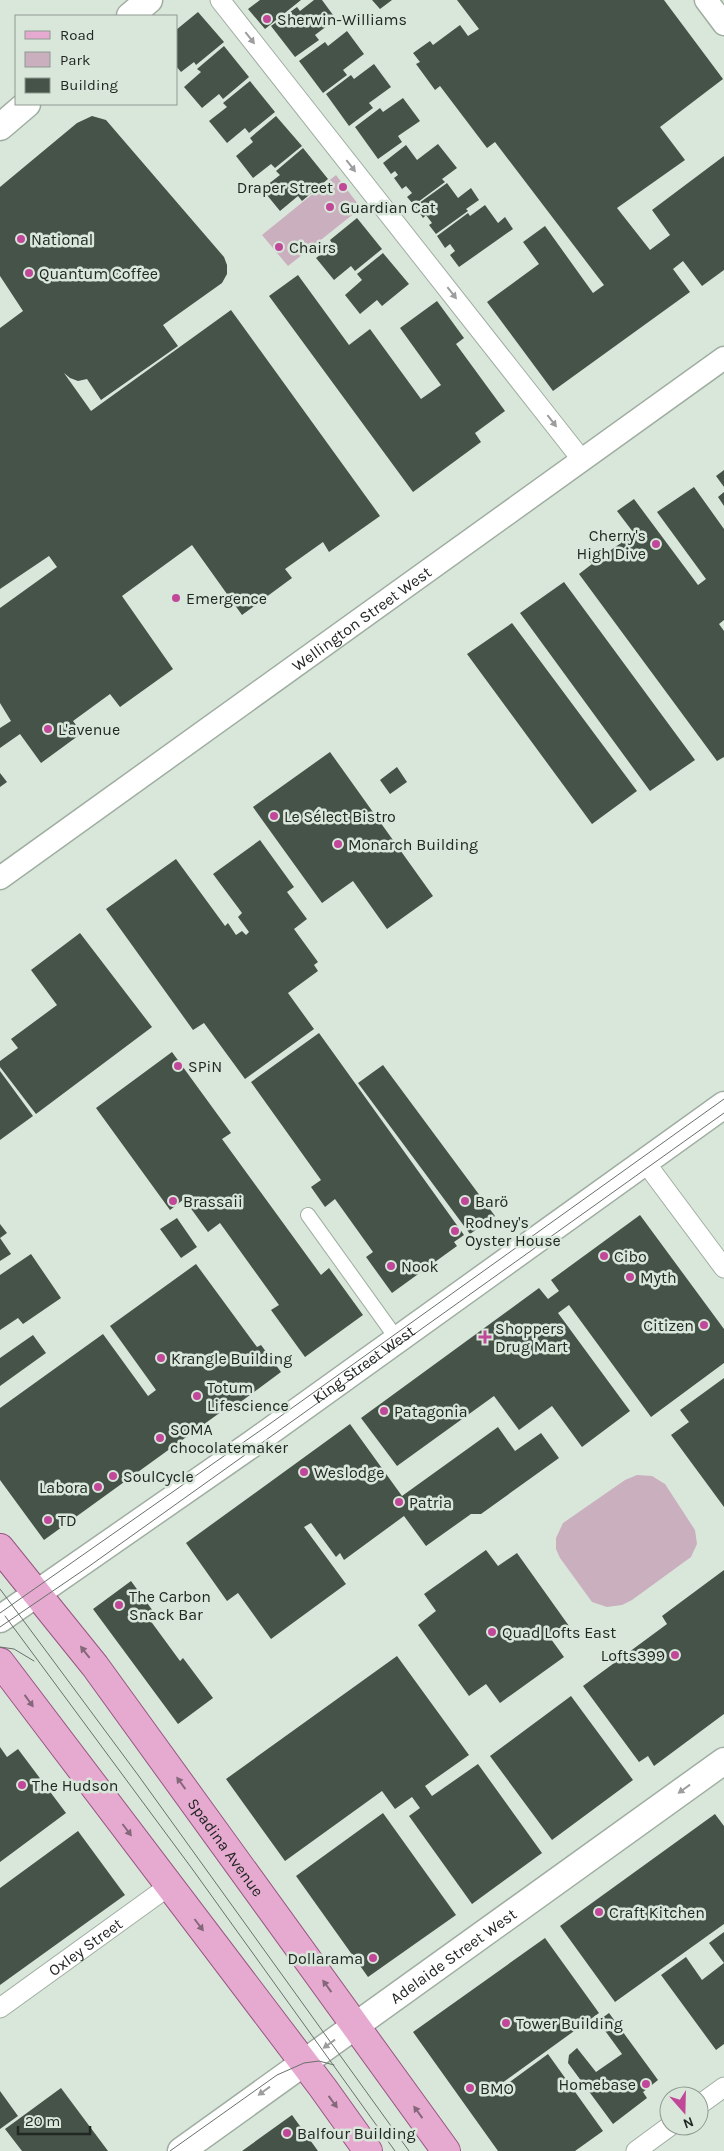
<svg xmlns="http://www.w3.org/2000/svg" width="724" height="2151" font-family="Karla,sans-serif">
	<style>
		.green { fill: #caafbe }
		.building { fill: #465348 }
		.lines { fill: none; stroke-linecap: round; stroke-linejoin: round }
		.pedestrian-casing { stroke: #a0aea2; stroke-width: 16 }
		.minor-casing { stroke: #a0aea2; stroke-width: 21 }
		.tertiary-casing { stroke: #a0aea2; stroke-width: 25 }
		.secondary-casing { stroke: #a0aea2; stroke-width: 29 }
		.primary-casing { stroke: #975780; stroke-width: 30 }
		.pedestrian { stroke: #fff; stroke-width: 14 }
		.minor { stroke: #fff; stroke-width: 19 }
		.tertiary { stroke: #fff; stroke-width: 22 }
		.secondary { stroke: #fff; stroke-width: 26 }
		.primary { stroke: #e6aad1; stroke-width: 28 }
		.tram { stroke: #68716a; stroke-width: 1 }
		.oneway { fill: #9b9e9c }
		.oneway2 { fill: #84687a }
		.poi-dot { fill: #c14799; stroke: #d9e7db; stroke-width: 2 }
		.labels { text-anchor: middle; dominant-baseline: central; stroke-width: 5; stroke-linejoin: round; paint-order: stroke }
		.poi-label { font-size: 16px; fill: #212722; stroke: #d9e7db; text-anchor: start }
		.street-label { font-size: 16px; fill: #212722; stroke: #d9e7db }
	</style>
	<rect width="100%" height="100%" fill="#d9e7db"/>
	<path class="green" d="M336,175l25,33 -73,58 -26,-31z
		M637,1475l15,1 13,8 30,46 2,14 -6,13 -59,43 -10,5 -15,2 -15,-5 -32,-44 -4,-9v-11l7,-15 62,-43z"/>
	<path class="building" d="M260,0h41l-36,29 -17,-20z
		M314,0h8l14,19 -21,16 4,5 -24,17 -24,-31 26,-19 3,4z
		M372,0h20l-12,9z
		M457,0h207l59,79 -63,48 25,33 -68,48 33,42 20,-15 -18,-25 72,-54v114l-22,16 -19,-25 -10,8 17,23 -137,99 -66,-89 52,-38 -16,-22 22,-16 48,67 11,-8 -109,-143 -8,6 -47,-62 -5,4 -19,-26 4,-2 -7,-9 17,-12 3,4 27,-20 8,11 11,-7z
		M198,12l26,30 -28,23 -2,-3 -13,10 -5,-6v-36z
		M347,31l17,23 -21,16 4,5 -24,18 -24,-32 26,-19 3,4z
		M224,46l25,31 -26,22 -4,-5 -17,14 -18,-21 17,-15 -4,-3z
		M374,64l17,23 -22,16 4,5 -24,18 -23,-32 25,-19 3,4z
		M250,81l25,31 -26,21 -4,-5 -18,15 -18,-22 18,-14 -4,-4z
		M403,98l17,23 -22,15 4,6 -24,17 -23,-32 25,-19 3,4z
		M92,116l14,4 118,137 3,8v9l-5,9 -59,42 15,21 -77,54 -14,-21 -9,2 -8,-3 -6,-5 27,38 140,-101 149,206 -51,36 -6,-10 -38,27 7,9 -50,37 -50,-70 -70,51 51,73 -53,38 -10,-13 -37,27 9,12 -41,30 -21,-29 -20,14v-20l11,-7 -11,-18v-95l57,-41 -8,-11 -49,33v-261l23,-17 -23,-35v-89l77,-64z
		M276,116l26,30 -27,22 -4,-4 -18,14 -17,-22 17,-14 -3,-4z
		M438,144l19,24 -15,11 3,3 -31,23 -7,-8 5,-4 -6,-7 -4,3 -8,-11 4,-3 -3,-4 -4,3 -8,-11 23,-18 11,15z
		M303,148l25,31 -26,22 -4,-5 -18,15 -18,-22 18,-14 -4,-4z
		M447,183l11,15 13,-10 8,12 -13,9 2,2 -32,23 -7,-9 3,-2 -6,-8 -3,3 -8,-12z
		M485,205l13,18 7,-6 8,12 -54,38 -9,-12 5,-4 -5,-7 -5,4 -8,-12 31,-23 2,3z
		M357,218l25,31 -27,22 -4,-5 -17,14 -18,-22 17,-13 -3,-5z
		M383,253l26,31 -27,22 -5,-6 -17,14 -15,-19 17,-15 -5,-6z
		M298,275l51,70 21,-16 51,70 20,-14 -41,-57 37,-27 27,37 -8,6 49,67 -30,22 6,9 -68,50 -144,-196z
		M724,470v17l-8,-11z
		M694,487l30,42v91l-5,4 5,7v126l-7,4 -138,-187 13,-10 -3,-3 16,-12 3,3 13,-9 -2,-2 14,-9 -16,-21 17,-12 64,86 8,-6 -49,-67z
		M724,492v14l-6,-9z
		M564,582l131,178 -45,31 -130,-178z
		M512,623l125,168 -45,33 -125,-170z
		M330,752l103,144 -46,33 -34,-48 -31,22 -69,-96z
		M397,767l10,15 -17,12 -10,-14z
		M0,773l7,9 -7,5z
		M260,840l34,47 -7,5 20,27 -13,10 24,33 -4,3 4,6 -30,22 26,36 -69,50 -41,-56 -11,7 -87,-121 70,-50 49,67 3,-3 8,12 6,-4 4,4 3,-3 -11,-15 4,-4 -29,-39z
		M80,933l72,94 -116,87 -36,-47v-6l18,-13 -7,-9 46,-34 -26,-35z
		M319,1033l145,202 -10,7 3,4 -65,47 -26,-36 7,-5 -38,-53 -10,8 -14,-20 10,-7 -70,-98z
		M172,1052l59,81 -9,6 99,136 8,-7 34,47 -58,42 -34,-47 8,-5 -59,-82 -12,9 -24,-33 -14,11 -74,-102z
		M383,1065l112,151 -25,18 -112,-151z
		M0,1071l33,45 -33,24z
		M640,1215l84,114v34l-73,54 -82,-112 -11,8 72,98 -48,36 -30,-41 -33,24 -25,-34 -97,70 -36,-48 178,-130 9,11 11,-8 -8,-11z
		M177,1218l20,29 -16,11 -21,-29z
		M0,1224l7,9 -7,5 11,16 -11,7z
		M31,1254l30,44 -38,26 -5,-6 -18,12v-55z
		M196,1264l61,83 4,-2 20,27 -54,40 -2,-3 -181,131 -44,-60v-72l103,-74 45,62 8,-6 -46,-64z
		M33,1335l13,18 -46,33v-28z
		M724,1378v129l-53,-72 18,-13 -9,-12z
		M350,1424l52,72 96,-69 17,24 26,-18 18,25 -78,56h-10l-45,32 -22,-30 -60,44 -4,-7 -4,4 -25,-34 -7,4 42,57 -75,55 -33,-46 -11,8 -41,-58z
		M486,1550l12,16 19,-13 52,73 -18,13 13,18 -64,46 -14,-19 -17,12 -51,-71 18,-14 -12,-17z
		M724,1570v144l-70,52 -6,-10 -9,6 -56,-76 84,-62 -5,-8z
		M131,1581l22,30 -6,5 33,45 3,-3 30,40 -35,26 -85,-115z
		M397,1656l72,99 -44,31 7,10 46,-32 64,89 -70,51 -63,-88 11,-8 -8,-11 -17,12 -13,-18 -97,70 -59,-82z
		M571,1696l62,84 -81,60 -62,-84z
		M0,1747l7,10 11,-8 48,64 -66,49z
		M383,1813l73,102 -88,62 -72,-101z
		M715,1814l9,12v98l-109,78 -55,-76z
		M78,1831l47,64 -125,90v-97z
		M724,1932v112l-8,6 -55,-75 25,-18 16,23 22,-17 -15,-20z
		M545,1938l54,75 -101,73 2,3 48,-35 55,77 -28,20h-77l-85,-119z
		M609,2013l49,67 -15,12 4,6 -34,26 -45,-61 1,-8 8,-7 19,24 26,-18 -24,-33z
		M61,2088l47,63h-86l-17,-22z
		M0,2091l18,25 -18,13z
		M292,2115l26,36h-76z"/>
	<g class="lines">
		<defs>
			<path id="pedestrian" d="M308,1215l89,124"/>
			<g id="minor">
				<path d="M220,0l362,460"/>
				<path d="M645,1162l79,106"/>
				<path id="s1" d="M0,2008l169,-122"/>
				<path d="M699,2105l25,-18"/>
				<path d="M636,2151l34,-25"/>
			</g>
			<g id="tertiary">
				<path d="M706,0l18,24"/>
				<path id="s2" d="M0,878l724,-520"/>
			</g>
			<g id="secondary">
				<path d="M130,16l19,-16"/>
				<path d="M0,127l27,-23"/>
				<path id="s3" d="M0,1619l252,-175 472,-339"/>
				<path id="s4" d="M181,2151l543,-390"/>
			</g>
			<g id="primary">
				<path id="s5" d="M0,1548l95,118 351,485"/>
				<path d="M0,1662l323,426 45,63"/>
			</g>
		</defs>
		<use href="#pedestrian" class="pedestrian-casing"/>
		<use href="#minor" class="minor-casing"/>
		<use href="#tertiary" class="tertiary-casing"/>
		<use href="#secondary" class="secondary-casing"/>
		<use href="#primary" class="primary-casing"/>
		<use href="#pedestrian" class="pedestrian"/>
		<use href="#minor" class="minor"/>
		<use href="#tertiary" class="tertiary"/>
		<use href="#secondary" class="secondary"/>
		<use href="#primary" class="primary"/>
		<path class="tram" d="M0,1589l138,186 271,376
			M0,1613l271,-190 453,-324
			M5,1616l188,254 202,281
			M0,1627l88,-60 636,-454
			M0,1647l14,2 20,12
			M170,2151l107,-76 27,-12 15,-2 15,4"/>
	</g>
	<defs><path id="oneway-solid" d="M-6-.8H1V-3.2L6.5 0L1 3.2V.8H-6Z" transform="scale(1.25)"/></defs>
	<g class="oneway">
		<use href="#oneway-solid" transform="translate(250 38) rotate(52)"/>
		<use href="#oneway-solid" transform="translate(351 166) rotate(52)"/>
		<use href="#oneway-solid" transform="translate(452 293) rotate(52)"/>
		<use href="#oneway-solid" transform="translate(552 421) rotate(52)"/>
		<use href="#oneway-solid" transform="translate(684 1789) rotate(144)"/>
		<use href="#oneway-solid" transform="translate(329 2044) rotate(144)"/>
		<use href="#oneway-solid" transform="translate(264 2091) rotate(144)"/>
	</g>
	<g class="oneway2">
		<use href="#oneway-solid" transform="translate(85 1652) rotate(-128)"/>
		<use href="#oneway-solid" transform="translate(29 1701) rotate(54)"/>
		<use href="#oneway-solid" transform="translate(181 1783) rotate(-126)"/>
		<use href="#oneway-solid" transform="translate(127 1830) rotate(53)"/>
		<use href="#oneway-solid" transform="translate(199 1925) rotate(53)"/>
		<use href="#oneway-solid" transform="translate(327 1986) rotate(-126)"/>
		<use href="#oneway-solid" transform="translate(333 2102) rotate(54)"/>
		<use href="#oneway-solid" transform="translate(418 2112) rotate(-126)"/>
	</g>
	<g class="poi-dot">
		<circle cx="267" cy="19" r="5"/>
		<circle cx="343" cy="187" r="5"/>
		<circle cx="330" cy="207" r="5"/>
		<circle cx="21" cy="239" r="5"/>
		<circle cx="279" cy="247" r="5"/>
		<circle cx="29" cy="273" r="5"/>
		<circle cx="656" cy="544" r="5"/>
		<circle cx="176" cy="598" r="5"/>
		<circle cx="48" cy="729" r="5"/>
		<circle cx="274" cy="816" r="5"/>
		<circle cx="338" cy="844" r="5"/>
		<circle cx="178" cy="1066" r="5"/>
		<circle cx="173" cy="1201" r="5"/>
		<circle cx="465" cy="1201" r="5"/>
		<circle cx="455" cy="1231" r="5"/>
		<circle cx="604" cy="1256" r="5"/>
		<circle cx="391" cy="1266" r="5"/>
		<circle cx="630" cy="1277" r="5"/>
		<circle cx="704" cy="1325" r="5"/>
		<path d="M482.5 1329.5h5v5h5v5h-5v5h-5v-5h-5v-5h5z"/>
		<circle cx="161" cy="1358" r="5"/>
		<circle cx="197" cy="1396" r="5"/>
		<circle cx="384" cy="1411" r="5"/>
		<circle cx="160" cy="1438" r="5"/>
		<circle cx="304" cy="1472" r="5"/>
		<circle cx="113" cy="1476" r="5"/>
		<circle cx="98" cy="1487" r="5"/>
		<circle cx="399" cy="1502" r="5"/>
		<circle cx="48" cy="1520" r="5"/>
		<circle cx="119" cy="1605" r="5"/>
		<circle cx="492" cy="1632" r="5"/>
		<circle cx="675" cy="1655" r="5"/>
		<circle cx="22" cy="1785" r="5"/>
		<circle cx="599" cy="1912" r="5"/>
		<circle cx="373" cy="1958" r="5"/>
		<circle cx="506" cy="2023" r="5"/>
		<circle cx="646" cy="2084" r="5"/>
		<circle cx="470" cy="2088" r="5"/>
		<circle cx="287" cy="2133" r="5"/>
	</g>
	<g class="labels">
		<g class="poi-label">
			<text x="277" y="19">Sherwin-Williams</text>
			<text x="333" y="187" text-anchor="end">Draper Street</text>
			<text x="340" y="207">Guardian Cat</text>
			<text x="31" y="239">National</text>
			<text x="289" y="247">Chairs</text>
			<text x="39" y="273">Quantum Coffee</text>
			<text x="646" y="535" text-anchor="end">Cherry's<tspan x="646" dy="18">High Dive</tspan></text>
			<text x="186" y="598">Emergence</text>
			<text x="58" y="729">L'avenue</text>
			<text x="284" y="816">Le Sélect Bistro</text>
			<text x="348" y="844">Monarch Building</text>
			<text x="188" y="1066">SPiN</text>
			<text x="183" y="1201">Brassaii</text>
			<text x="475" y="1201">Barö</text>
			<text x="465" y="1222">Rodney's<tspan x="465" dy="18">Oyster House</tspan></text>
			<text x="614" y="1256">Cibo</text>
			<text x="401" y="1266">Nook</text>
			<text x="640" y="1277">Myth</text>
			<text x="694" y="1325" text-anchor="end">Citizen</text>
			<text x="495" y="1328">Shoppers<tspan x="495" dy="18">Drug Mart</tspan></text>
			<text x="171" y="1358">Krangle Building</text>
			<text x="207" y="1387">Totum<tspan x="207" dy="18">Lifescience</tspan></text>
			<text x="394" y="1411">Patagonia</text>
			<text x="170" y="1429">SOMA<tspan x="170" dy="18">chocolatemaker</tspan></text>
			<text x="314" y="1472">Weslodge</text>
			<text x="123" y="1476">SoulCycle</text>
			<text x="88" y="1487" text-anchor="end">Labora</text>
			<text x="409" y="1502">Patria</text>
			<text x="58" y="1520">TD</text>
			<text x="129" y="1596">The Carbon<tspan x="129" dy="18">Snack Bar</tspan></text>
			<text x="502" y="1632">Quad Lofts East</text>
			<text x="665" y="1655" text-anchor="end">Lofts399</text>
			<text x="32" y="1785">The Hudson</text>
			<text x="609" y="1912">Craft Kitchen</text>
			<text x="363" y="1958" text-anchor="end">Dollarama</text>
			<text x="516" y="2023">Tower Building</text>
			<text x="636" y="2084" text-anchor="end">Homebase</text>
			<text x="480" y="2088">BMO</text>
			<text x="297" y="2133">Balfour Building</text>
		</g>
		<g class="street-label">
			<text stroke="none"><textPath href="#s2" startOffset="445">Wellington Street West</textPath></text>
			<text stroke="none"><textPath href="#s3" startOffset="444">King Street West</textPath></text>
			<text stroke="none"><textPath href="#s5" startOffset="375">Spadina Avenue</textPath></text>
			<text stroke="none"><textPath href="#s1" startOffset="105">Oxley Street</textPath></text>
			<text stroke="none"><textPath href="#s4" startOffset="335">Adelaide Street West</textPath></text>
		</g>
	</g>
	<rect x="15" y="15" width="162" height="90" fill="#d9e7db" stroke="#8f9a91"/>
	<rect x="25" y="31" width="25" height="8" fill="#e6aad1" stroke="#8f9a91"/>
	<text x="60" y="40" font-size="15" fill="#212722">Road</text>
	<rect x="25" y="52" width="25" height="15" fill="#caafbe" stroke="#8f9a91"/>
	<text x="60" y="65" font-size="15" fill="#212722">Park</text>
	<rect x="25" y="78" width="25" height="15" fill="#465348" stroke="#8f9a91"/>
	<text x="60" y="90" font-size="15" fill="#212722">Building</text>
	<g transform="translate(684 2111) rotate(160)"><circle r="24" fill="#d9e7db" stroke="#8f9a91"/>
	<path d="M0-4L9 19L0 12L-9 19Z" fill="#c14799"/>
	<text y="-8" font-size="14" font-weight="bold" text-anchor="middle" fill="#212722">N</text>
	</g>
	<path d="M18 2126v8h72v-8" fill="none" stroke="#212722" stroke-width="2.5"/>
	<text x="25" y="2126" font-size="15" fill="#212722" stroke="#d9e7db" stroke-width="4" paint-order="stroke">20 m</text>
</svg>
